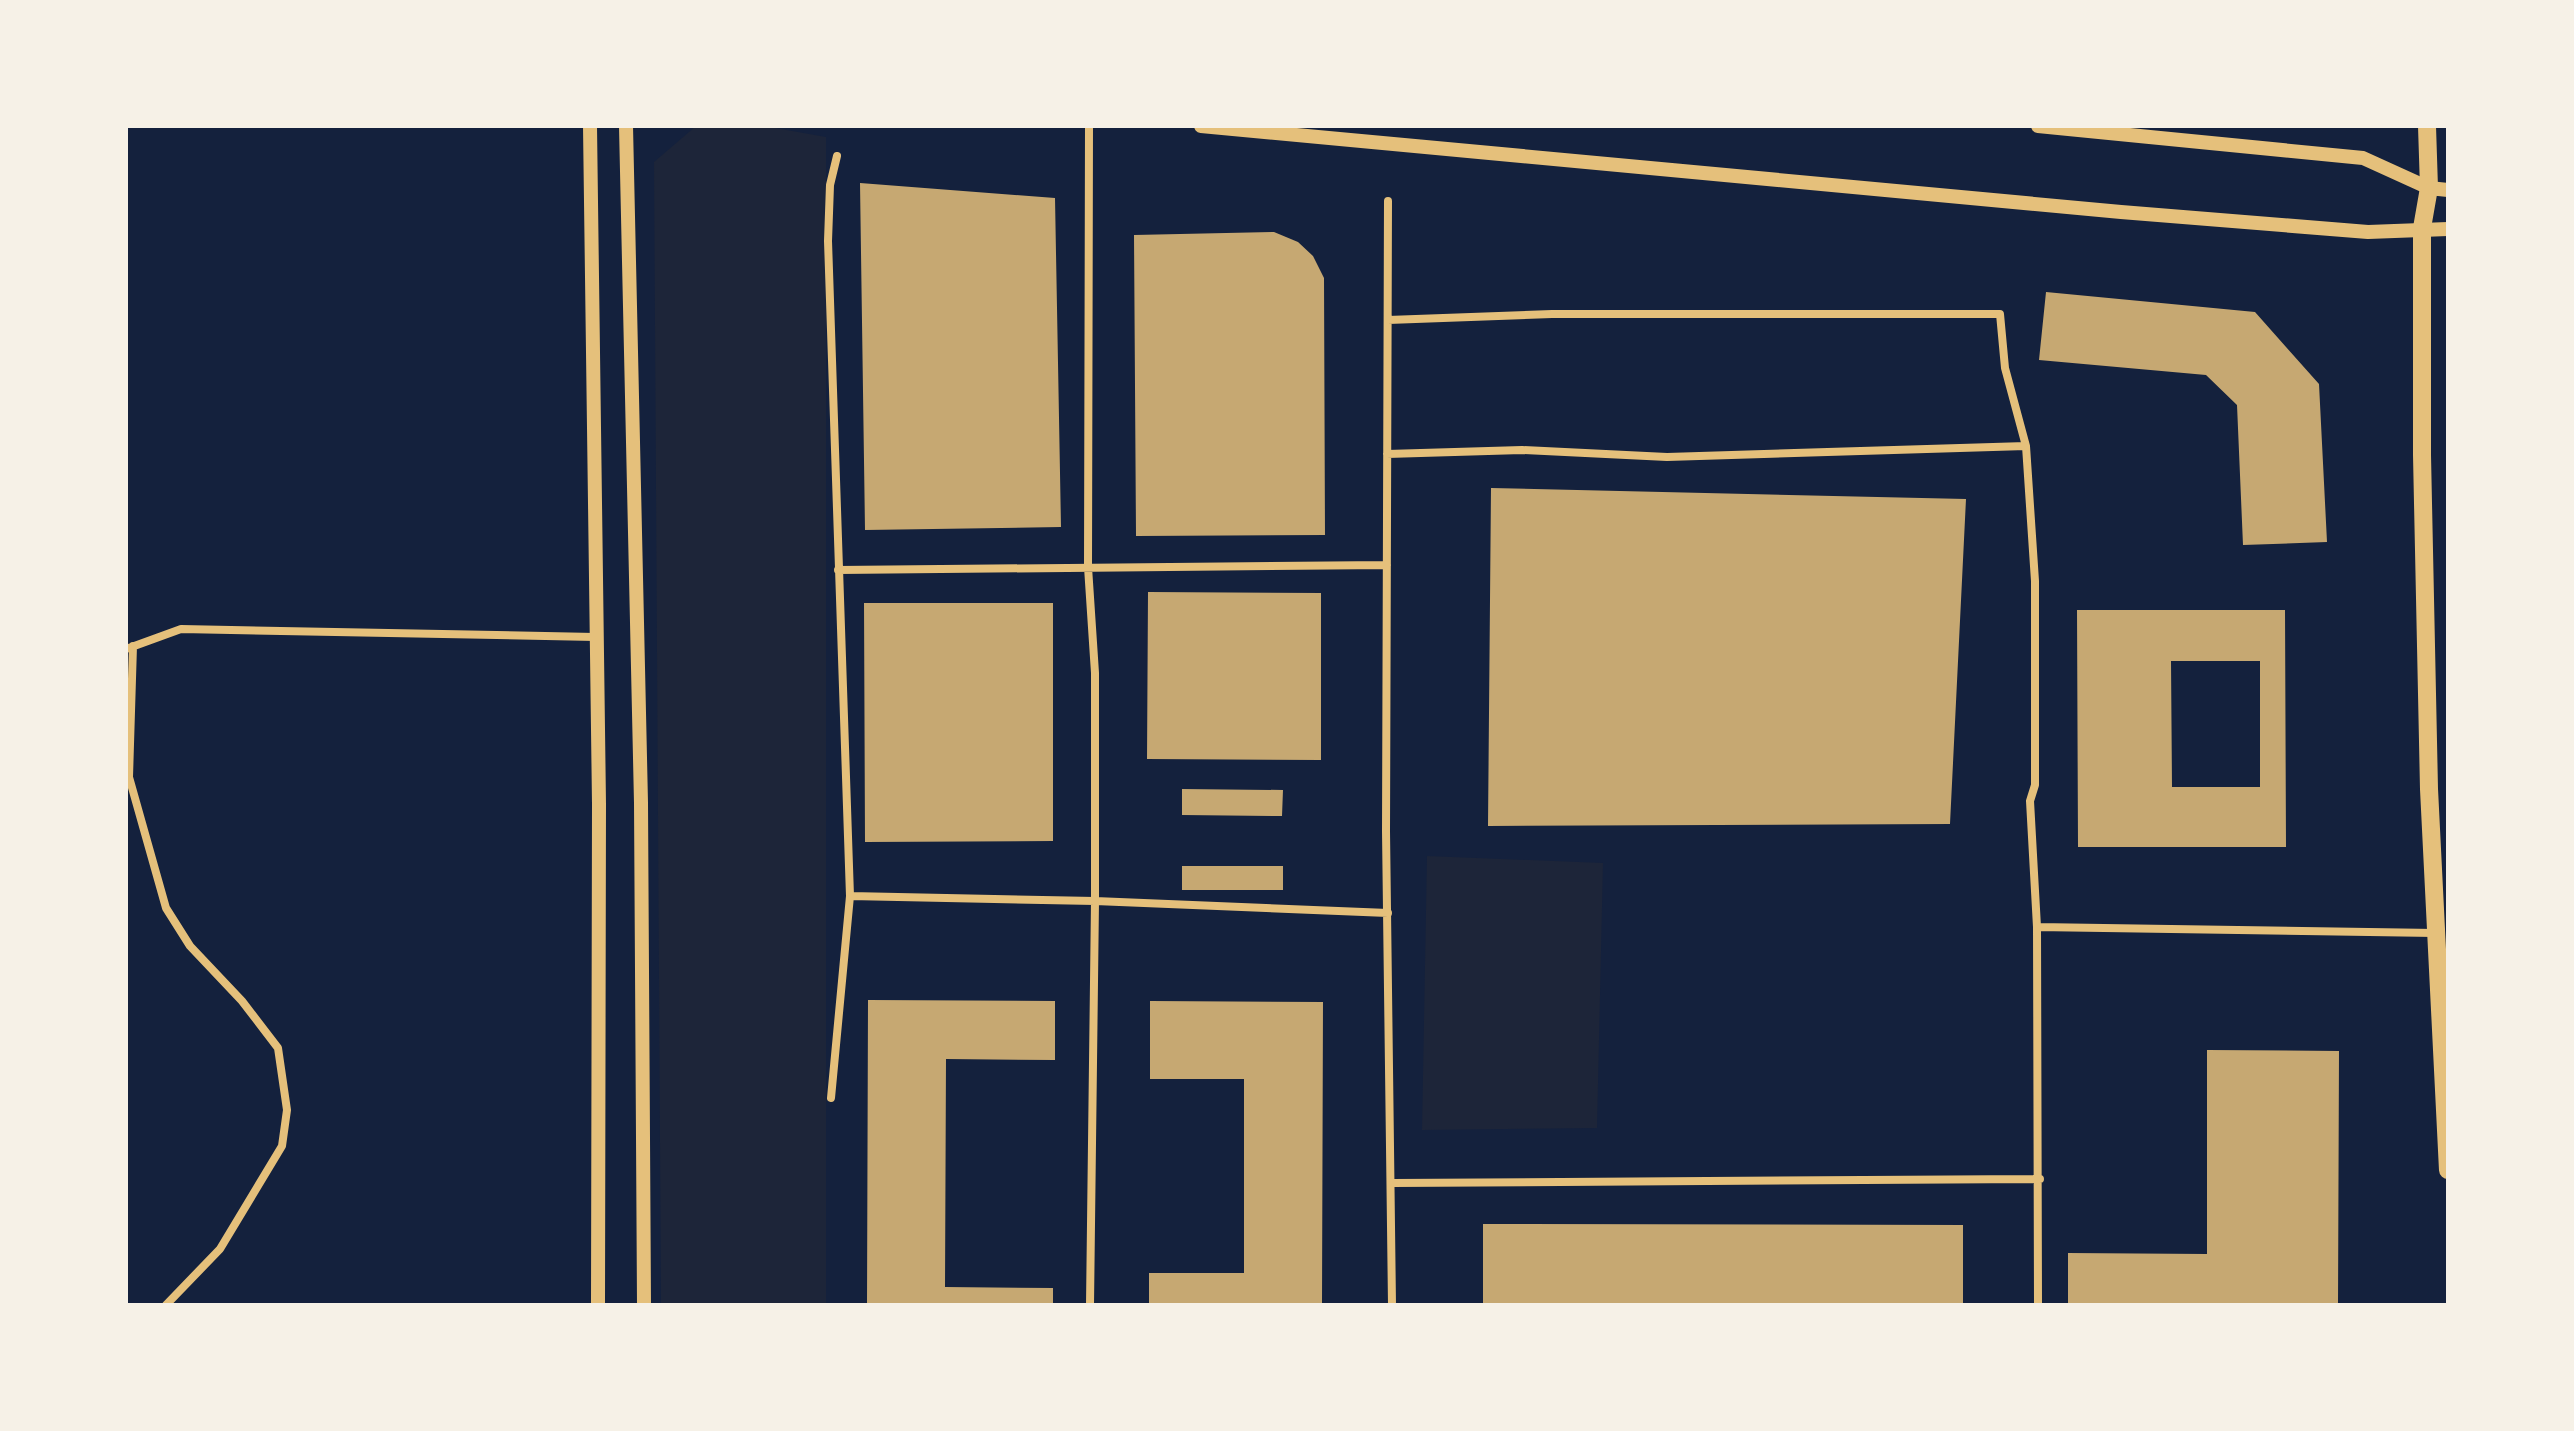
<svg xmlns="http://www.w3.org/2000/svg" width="2574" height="1431" font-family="'Zilla Slab',serif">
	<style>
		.green { fill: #1d2539 }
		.building { fill: #c6a872; fill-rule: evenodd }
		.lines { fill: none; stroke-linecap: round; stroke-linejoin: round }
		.minor { stroke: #e5c07b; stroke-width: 8 }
		.tertiary { stroke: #e5c07b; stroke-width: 14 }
		.primary { stroke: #e5c07b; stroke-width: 18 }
	</style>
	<rect width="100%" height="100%" fill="#14213d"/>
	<path class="green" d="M696,126h68l62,11v1168h-165l-7,-1143z
		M1427,856l176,7 -6,265 -175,2z"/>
	<path class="building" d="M860,183l195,15 6,329 -196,3z
		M1274,232l24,10 15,14 11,22 1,257 -189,1 -2,-301z
		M2046,292l209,20 64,72 8,158 -84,3 -6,-140 -31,-30 -167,-15z
		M1491,488l475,11 -16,325 -462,2z
		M1148,592l173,1v167l-174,-1z
		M864,603h189v238l-188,1z
		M2077,610h208l1,237h-208zM2171,661h89v126h-88z
		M1182,789l101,1 -1,26 -100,-1z
		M1182,866h101v24h-101z
		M868,1000l187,1v59l-109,-1 -1,228 108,1v17h-186z
		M1150,1001l173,1 -1,303h-173v-32h95v-194h-94z
		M2207,1050l132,1 -1,254h-270v-52l139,1z
		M1483,1224l480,1v80h-480z"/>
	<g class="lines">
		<path class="minor" d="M1089,126l-1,441 7,106v228l-5,404
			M1388,201l-2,630 6,474
			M1388,320l164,-6h448l5,54 21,78 9,135v204l-5,16 7,126 1,378
			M1387,454l135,-4 145,7 359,-11
			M838,570l549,-5
			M133,646l-4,131 37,131 24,38 52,55 36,47 9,62 -5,36 -62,103 -54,56
			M126,649l55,-20 414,8
			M850,896l245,5 293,12
			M2037,927l398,6
			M831,1098l19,-202 -22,-655 2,-56 7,-29
			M1393,1183l647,-4"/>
		<path class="tertiary" d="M590,126l9,678 -1,501
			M626,126l15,677 3,502
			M1201,126l920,86 247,20 80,-3
			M2038,126l325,32 66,30 19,2"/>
		<path class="primary" d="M2427,126l2,62 -7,40v227l7,334 19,381"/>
	</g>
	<rect width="2574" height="1431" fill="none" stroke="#f6f1e7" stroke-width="256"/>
</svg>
